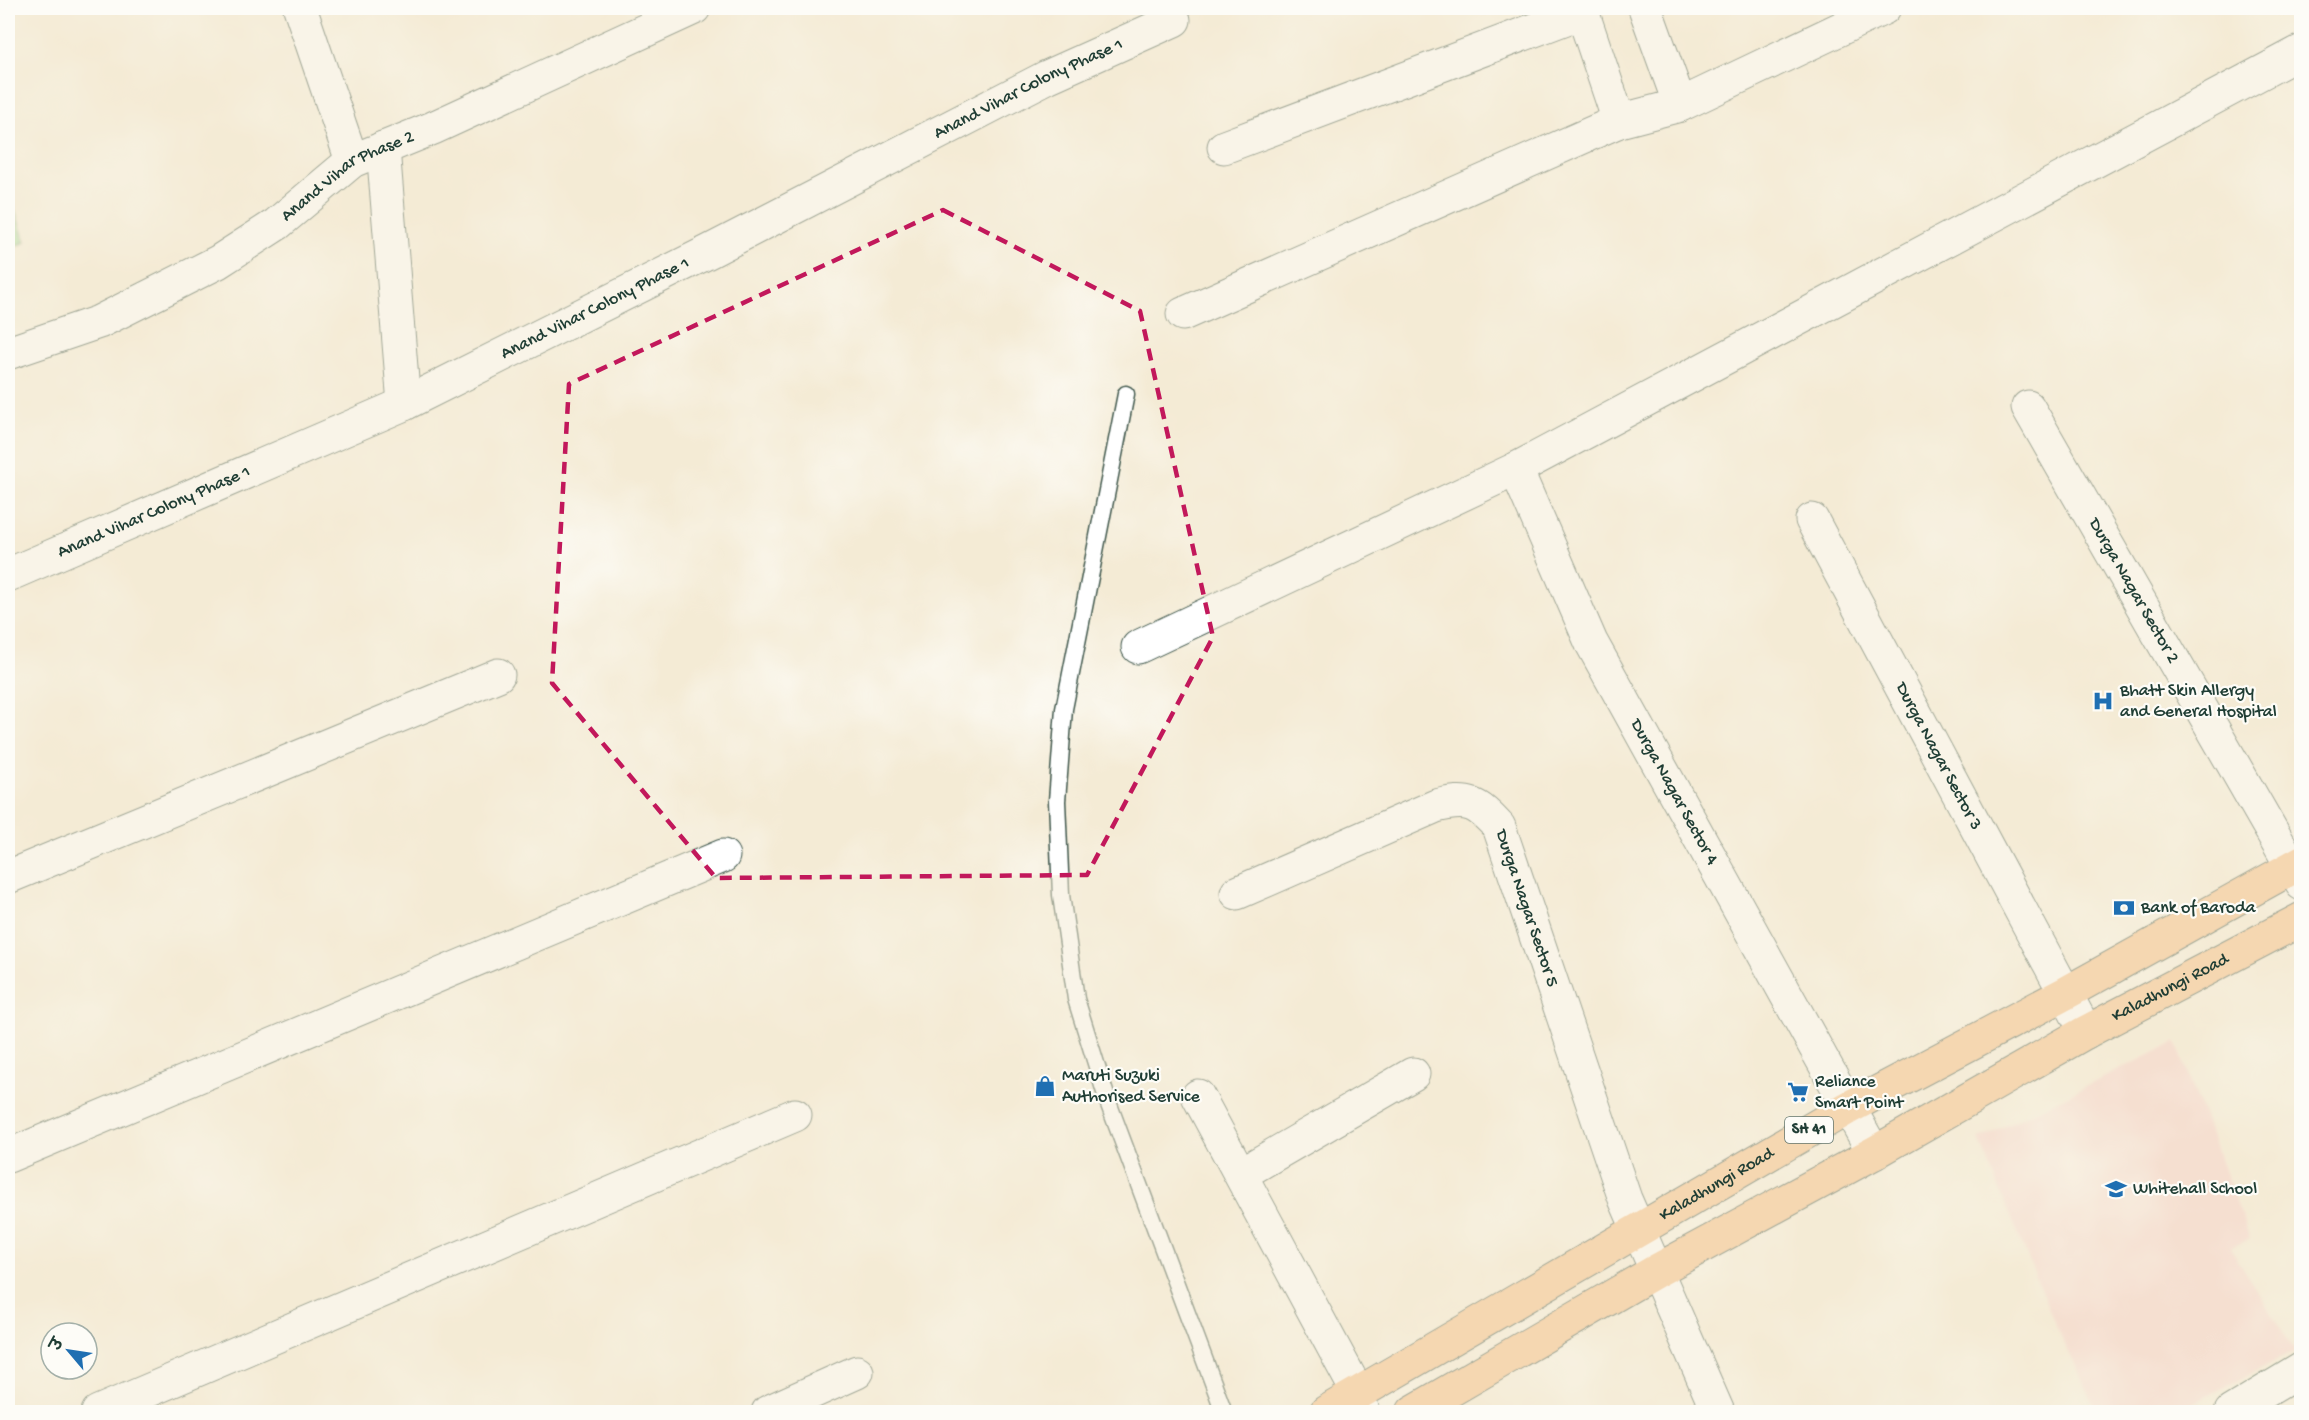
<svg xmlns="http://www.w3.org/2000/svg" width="2309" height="1420" font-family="'Gochi Hand','Playpen Sans Deva',sans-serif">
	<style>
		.built { fill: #f7d0cb }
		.green { fill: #98da90; stroke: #5c8c62; stroke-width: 1.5 }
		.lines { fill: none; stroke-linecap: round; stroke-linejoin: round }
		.service-casing { stroke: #3f574c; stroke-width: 19 }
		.minor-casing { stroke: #3f574c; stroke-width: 35 }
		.primary-casing { stroke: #3f574c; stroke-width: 35 }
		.service { stroke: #fff; stroke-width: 16 }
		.minor { stroke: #fff; stroke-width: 33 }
		.primary { stroke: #f6be86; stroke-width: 33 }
		.marked { fill: none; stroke: #c2185b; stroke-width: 4.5; stroke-dasharray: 12 8; stroke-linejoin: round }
		.labels { text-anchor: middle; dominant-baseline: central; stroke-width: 4.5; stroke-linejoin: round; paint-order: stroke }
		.shield { fill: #fdfcf7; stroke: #62766e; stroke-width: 1.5 }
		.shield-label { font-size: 16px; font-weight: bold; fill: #1f3d34 }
		.street-label { font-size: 18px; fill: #1f3d34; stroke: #fdfcf7 }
		.poi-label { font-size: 18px; fill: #1f3d34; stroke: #fdfcf7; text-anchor: start }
	</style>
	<rect width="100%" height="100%" fill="#fdfcf7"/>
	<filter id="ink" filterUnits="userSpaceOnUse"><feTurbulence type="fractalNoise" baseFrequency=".0167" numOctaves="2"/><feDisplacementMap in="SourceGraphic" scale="12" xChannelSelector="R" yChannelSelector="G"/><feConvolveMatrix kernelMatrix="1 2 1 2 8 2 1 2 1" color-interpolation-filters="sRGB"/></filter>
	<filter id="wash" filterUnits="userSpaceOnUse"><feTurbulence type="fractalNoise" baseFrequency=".008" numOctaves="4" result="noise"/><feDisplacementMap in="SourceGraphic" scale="24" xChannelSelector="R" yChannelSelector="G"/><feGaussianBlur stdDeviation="1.35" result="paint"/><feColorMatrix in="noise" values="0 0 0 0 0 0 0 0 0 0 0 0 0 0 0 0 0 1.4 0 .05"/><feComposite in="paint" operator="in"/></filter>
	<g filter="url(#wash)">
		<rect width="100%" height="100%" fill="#f4ebd5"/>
		<path class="built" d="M2176,1042l74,197 -20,9 65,103 -119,61h-78l-43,-88 -76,-185z"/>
		<path class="green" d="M8,189l17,53 -17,7z"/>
	</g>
	<g filter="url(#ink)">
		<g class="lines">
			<defs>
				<path id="service" d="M1126,394l-62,315 -7,92 4,94 15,104 32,103 116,310"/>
				<g id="minor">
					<path d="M300,8l52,153"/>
					<path d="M1581,8l38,113"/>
					<path d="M1645,8l35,97"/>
					<path d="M1224,147l358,-135"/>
					<path d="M383,148l21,256"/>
					<path d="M1183,314l436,-193 61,-16 204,-97"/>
					<path id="s1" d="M8,353l91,-31 119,-60 59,-38 75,-63 81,-33 261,-120"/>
					<path id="s2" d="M2028,407l274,477"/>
					<path id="s3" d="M1516,469l75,173 283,511"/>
					<path id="s4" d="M1812,520l274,512"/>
					<path id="s5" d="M8,575l396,-171 306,-153 337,-174 127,-57"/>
					<path d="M1138,647l378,-178 786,-418"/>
					<path d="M8,877l490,-202"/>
					<path id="s6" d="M1237,893l199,-87c33,-8 41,-3 63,21l126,372 93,213"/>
					<path d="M1198,1096l160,297 5,19"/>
					<path d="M8,1156l715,-300"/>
					<path d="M1241,1174l172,-100"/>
					<path d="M98,1412l697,-297"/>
					<path d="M768,1412l89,-40"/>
					<path d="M2231,1412l71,-43"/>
				</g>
				<g id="primary">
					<path id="s7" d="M1326,1412l522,-304 218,-115 236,-131"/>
					<path id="s8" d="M1413,1412l243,-141 218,-118 212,-121 216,-113"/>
				</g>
			</defs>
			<use href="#service" class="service-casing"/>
			<use href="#minor" class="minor-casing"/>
			<use href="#primary" class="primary-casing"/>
			<use href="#service" class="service"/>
			<use href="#minor" class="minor"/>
			<use href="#primary" class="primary"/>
		</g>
	</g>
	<path d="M0 0H2309V1420H0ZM943,210l197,101 73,326 -126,238 -371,3 -164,-195 17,-299z" fill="#f4ebd5" fill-opacity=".55" fill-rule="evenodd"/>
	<path class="marked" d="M943,210l197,101 73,326 -126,238 -371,3 -164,-195 17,-299z"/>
	<defs>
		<symbol id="hospital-bare" viewBox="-9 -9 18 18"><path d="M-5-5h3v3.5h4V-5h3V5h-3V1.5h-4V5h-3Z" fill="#1f6fb2" stroke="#fdfcf7" stroke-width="2.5" paint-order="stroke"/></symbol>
		<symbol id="bank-bare" viewBox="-9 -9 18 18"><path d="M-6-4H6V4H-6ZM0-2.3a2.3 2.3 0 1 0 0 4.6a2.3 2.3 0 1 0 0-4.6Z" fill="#1f6fb2" stroke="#fdfcf7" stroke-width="2.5" paint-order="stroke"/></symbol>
		<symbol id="shop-bare" viewBox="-9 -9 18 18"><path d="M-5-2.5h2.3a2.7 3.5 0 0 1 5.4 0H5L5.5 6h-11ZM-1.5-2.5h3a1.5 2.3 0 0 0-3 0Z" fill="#1f6fb2" stroke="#fdfcf7" stroke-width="2.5" paint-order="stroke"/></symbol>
		<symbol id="supermarket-bare" viewBox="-9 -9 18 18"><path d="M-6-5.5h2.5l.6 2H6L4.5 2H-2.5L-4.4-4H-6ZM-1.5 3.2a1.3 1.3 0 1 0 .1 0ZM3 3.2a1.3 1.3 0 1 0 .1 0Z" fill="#1f6fb2" stroke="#fdfcf7" stroke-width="2.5" paint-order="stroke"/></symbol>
		<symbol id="school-bare" viewBox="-9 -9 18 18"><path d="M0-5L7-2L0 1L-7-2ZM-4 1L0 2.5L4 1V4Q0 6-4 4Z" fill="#1f6fb2" stroke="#fdfcf7" stroke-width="2.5" paint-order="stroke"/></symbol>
	</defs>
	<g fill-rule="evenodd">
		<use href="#hospital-bare" x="2088" y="686" width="30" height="30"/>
		<use href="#bank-bare" x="2109" y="893" width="30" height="30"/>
		<use href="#shop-bare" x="1030" y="1071" width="30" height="30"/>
		<use href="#supermarket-bare" x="1783" y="1077" width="30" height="30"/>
		<use href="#school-bare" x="2101" y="1174" width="30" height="30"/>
	</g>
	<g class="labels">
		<rect class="shield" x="1785" y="1117" width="48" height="26" rx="4.5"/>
		<g class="shield-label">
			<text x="1809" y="1130">SH 41</text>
		</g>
		<g class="street-label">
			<text stroke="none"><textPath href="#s5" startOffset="1131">Anand Vihar Colony Phase 1</textPath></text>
			<text stroke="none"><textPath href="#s1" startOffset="386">Anand Vihar Phase 2</textPath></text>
			<text stroke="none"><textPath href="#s5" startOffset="645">Anand Vihar Colony Phase 1</textPath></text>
			<text stroke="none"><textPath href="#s5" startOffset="159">Anand Vihar Colony Phase 1</textPath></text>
			<text stroke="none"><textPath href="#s2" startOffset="212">Durga Nagar Sector 2</textPath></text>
			<text stroke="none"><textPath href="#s4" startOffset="268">Durga Nagar Sector 3</textPath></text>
			<text stroke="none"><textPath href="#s3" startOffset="360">Durga Nagar Sector 4</textPath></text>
			<text stroke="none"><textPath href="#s6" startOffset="375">Durga Nagar Sector 5</textPath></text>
			<text stroke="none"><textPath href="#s8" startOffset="868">Kaladhungi Road</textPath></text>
			<text stroke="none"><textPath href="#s7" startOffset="452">Kaladhungi Road</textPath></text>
		</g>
		<g class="poi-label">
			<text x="2120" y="691">Bhatt Skin Allergy<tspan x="2120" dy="21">and General Hospital</tspan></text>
			<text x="2141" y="908">Bank of Baroda</text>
			<text x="1062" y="1076">Maruti Suzuki<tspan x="1062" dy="21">Authorised Service</tspan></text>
			<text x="1815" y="1082">Reliance<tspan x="1815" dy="21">Smart Point</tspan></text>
			<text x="2133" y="1189">Whitehall School</text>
		</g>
	</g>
	<rect width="2309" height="1420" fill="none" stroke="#fdfcf7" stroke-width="30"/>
	<g transform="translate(69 1351) rotate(299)"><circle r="28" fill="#fdfcf7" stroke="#a4b0a9" stroke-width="1.5"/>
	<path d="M0-4.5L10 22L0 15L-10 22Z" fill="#1f6fb2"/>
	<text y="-9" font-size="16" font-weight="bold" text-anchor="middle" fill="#1f3d34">उ</text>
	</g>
</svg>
